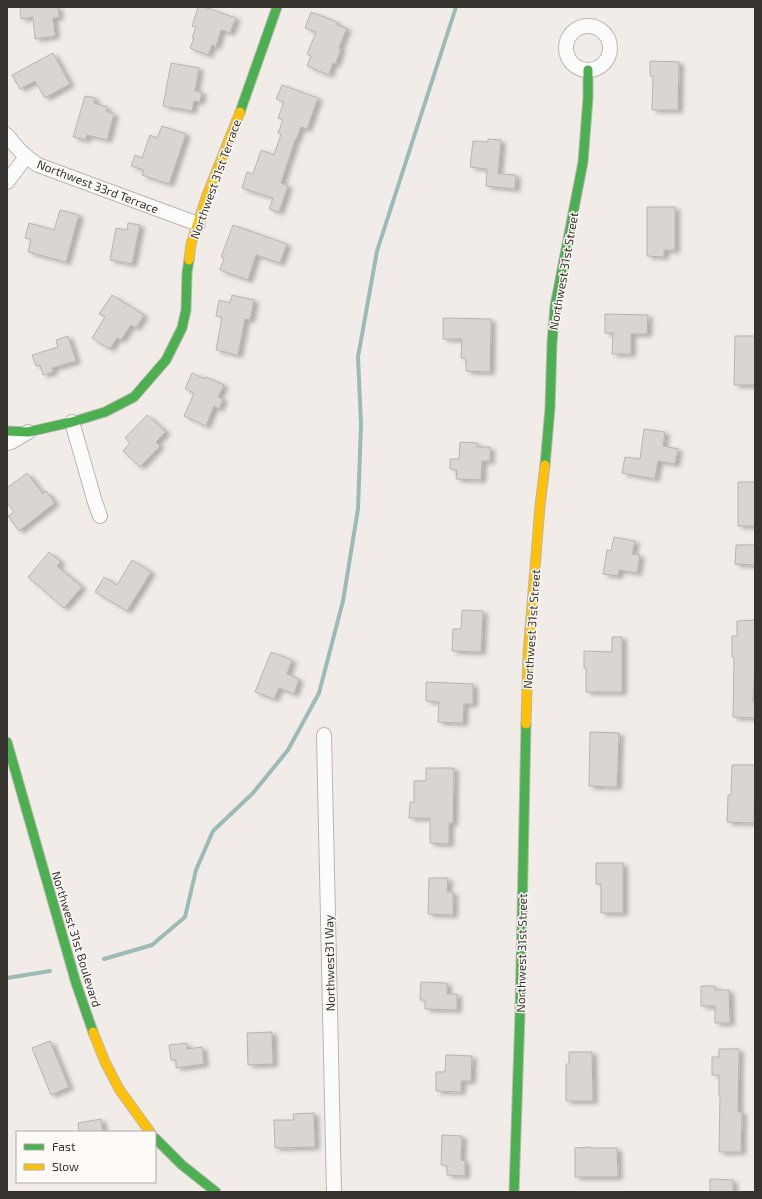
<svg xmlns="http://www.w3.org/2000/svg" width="762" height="1199" font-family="'Exo 2',sans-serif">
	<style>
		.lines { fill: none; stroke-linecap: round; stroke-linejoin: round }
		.stream { stroke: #9cbab6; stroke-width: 4 }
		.building { fill: #d9d5d2; stroke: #b8b4b1; filter: url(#shadow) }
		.street-casing { stroke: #b9b6b2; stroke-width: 16 }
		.fast-casing { stroke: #b9b6b2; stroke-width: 11 }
		.slow-casing { stroke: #b9b6b2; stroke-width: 11 }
		.street { stroke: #fdfcfc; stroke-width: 14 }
		.fast { stroke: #4caf50; stroke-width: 9 }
		.slow { stroke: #ffc107; stroke-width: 9 }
		.labels { text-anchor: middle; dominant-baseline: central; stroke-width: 3; stroke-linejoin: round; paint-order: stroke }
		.street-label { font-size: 12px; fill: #36332f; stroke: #fefaf7 }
	</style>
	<defs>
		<filter id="shadow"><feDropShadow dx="4.5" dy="2.5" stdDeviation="2" flood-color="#0004"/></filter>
	</defs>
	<rect width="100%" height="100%" fill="#f1ece8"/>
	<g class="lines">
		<path class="stream" d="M104,959l48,-14 33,-28 11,-47 17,-39 40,-38 35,-43 31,-57 24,-92 15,-92 3,-85 -3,-67 19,-106 79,-244
			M7,978l43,-7"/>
	</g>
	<path class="building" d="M20,7h38l1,10 -6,1 2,18 -20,3 -2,-22 -12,2z
		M198,7h6l32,11 -6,15 -9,-3 -5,17 -4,-2 -4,10 -18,-7 4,-10h-2l4,-11 -4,-1z
		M311,12l26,10v3l10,3 -8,20 2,1 -6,16 -2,-2 -4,12 -22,-9 4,-10 -4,-2 9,-22 -11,-4z
		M53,53l17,31 -25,14 -10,-17 -15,8 -8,-14z
		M650,61l29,1 -1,48h-26l1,-34h-3z
		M171,63l28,5 -4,23 7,1 -2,10 -6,-1 -2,10 -29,-5z
		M282,85l36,13 -11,31 -6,-2 -5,13h-1l-14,43 7,3 -9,26 -10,-3 4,-11 -31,-10 5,-16 6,2 8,-24 13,5 7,-21 -3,-1 5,-13 -5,-2 6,-16 -8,-3z
		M85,96l10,2 -1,5 13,4 -1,4 8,3 -7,26 -20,-5 -1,5 -13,-3z
		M162,126l24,8 -17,50 -27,-9 2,-5 -13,-4 4,-11 7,3 8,-23 7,3z
		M488,139l13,1 -3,34 18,1 -1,14 -29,-3 1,-17 -17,-2 3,-26 15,1z
		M647,207h28v43h-11v7l-17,-1z
		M60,210l19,5 -13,47 -38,-10 3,-13 -6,-1 4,-15 25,7z
		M128,223l12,2 -8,39 -22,-4 6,-32 11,2z
		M233,225l54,19 -7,19 -24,-8 -8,25 -28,-10 4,-12 -3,-1z
		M112,295l32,20 -8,13 -5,-3 -10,15 -4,-2 -7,11 -18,-11 13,-21 -6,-3z
		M232,295l22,5 -4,20 -5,-1 -7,36 -22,-5 6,-33 -6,-1 3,-16 11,3z
		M605,314l43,1 -1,19h-16v20h-19l1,-21h-8z
		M443,318l48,1 -1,53 -24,-1v-13h-5l1,-19h-19z
		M68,336l8,25 -24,7 1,4 -10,3 -3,-10 -4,1 -4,-11 26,-8 -2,-7z
		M735,336h20v49h-21z
		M192,373l13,6 1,-2 18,8 -6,12 5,2 -4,10 -5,-3 -8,20 -22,-10 10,-23 -9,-4z
		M147,415l19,17 -10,10 4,4 -20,21 -17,-16 7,-8 -5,-5z
		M644,429l21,3 -2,14 15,3 -3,15 -17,-3 -3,18 -33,-6 3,-16 15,2z
		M460,442l17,1v4h13v14h-8l-1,19 -25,-1 1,-9 -7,-1v-10h9z
		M27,473l16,21 3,-3 9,12 -36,28 -11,-15 6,-4 -7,-10v-14z
		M738,482h17v44h-17z
		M614,537l21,4 -3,13 8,1 -3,18 -18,-3 -1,6 -15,-2 4,-24 4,1z
		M736,545h19v20l-20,-1z
		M49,552l12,10 -4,4 25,21 -18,21 -36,-31z
		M132,560l19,12 -24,39 -32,-19 9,-15 13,8z
		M462,610l21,1 -2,41 -29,-1 1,-22h8z
		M755,620v43l-2,39 2,1v15l-22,-1 1,-60h-2v-21h5v-15z
		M612,637h10v55h-36v-24h-2v-17l28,1z
		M271,652l21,8 -5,14 12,5 -5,15 -15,-6 -5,11 -19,-7z
		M426,682l47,2v20h-9l-1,19 -25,-1 1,-20 -13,-1z
		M590,732l29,1 -2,54 -28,-1z
		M732,765h23l-1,58 -27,-1 1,-27h3z
		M426,768h28l-1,55h-4v21l-19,-1v-25h-21l1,-16h4v-21h12z
		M596,863h27v50h-22v-29h-5z
		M429,878h19l-1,14h6v23l-25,-1z
		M421,982l26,1v11h10v16l-32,-1v-9h-5z
		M701,986h14v4h14l1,33h-15v-17h-14z
		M272,1032l1,32 -25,1 -1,-32z
		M50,1041l19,46 -18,8 -19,-47z
		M187,1043v6l15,-2 2,17 -28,4v-8h-5l-2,-15z
		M719,1049h20l-1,63h4l-1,40h-22l1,-57h-1v-20h-7v-18h7z
		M569,1052h23l1,49h-27v-37h3z
		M446,1055l26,1 -1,25h-10v11l-25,-1v-19h9z
		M314,1113l1,34 -40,1 -1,-28h20l-1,-6z
		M101,1119l2,13h-24l-1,-9z
		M442,1135l20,1 -1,24 4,1v15l-18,-1v-10h-6z
		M590,1147v1h27l1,29h-43v-29z
		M710,1179l23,1v12h-23z"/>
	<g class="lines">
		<defs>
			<path id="street" d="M566 48a22 22 0 1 1 44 0a22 22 0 1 1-44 0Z
				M7,135c9,13 17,21 31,30l160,59
				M7,182l19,-25
				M72,422l23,80 5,14
				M7,443l4,-1 17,-10
				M324,735l10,457"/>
			<path id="fast" d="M240,112l37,-105
				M7,431l21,1 44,-10 33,-10 29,-15 32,-37 16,-32 4,-18 1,-37 2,-13
				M545,465l5,-57 2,-65 3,-37 28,-144 5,-64v-28
				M7,742l69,241 17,49
				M155,1138l27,27 34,27
				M514,1192l6,-179 6,-289"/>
			<path id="slow" d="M189,260l2,-16 16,-49 33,-83
				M526,724l2,-70 12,-148 5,-41
				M93,1032l12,30 14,27 31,43"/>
		</defs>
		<use href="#street" class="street-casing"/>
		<use href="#fast" class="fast-casing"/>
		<use href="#slow" class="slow-casing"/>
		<use href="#street" class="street"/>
		<use href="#fast" class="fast"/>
		<use href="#slow" class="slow"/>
	</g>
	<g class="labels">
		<g class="street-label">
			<text transform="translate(215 179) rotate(-70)">Northwest 31st Terrace</text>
			<text transform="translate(98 186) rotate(21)">Northwest 33rd Terrace</text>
			<text transform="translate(563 271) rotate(-80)">Northwest 31st Street</text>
			<text transform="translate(531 629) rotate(-86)">Northwest 31st Street</text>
			<text transform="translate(77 939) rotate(73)">Northwest 31st Boulevard</text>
			<text transform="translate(521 953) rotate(-89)">Northwest 31st Street</text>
			<text transform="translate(329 963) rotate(-91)">Northwest31 Way</text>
		</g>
	</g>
	<rect width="762" height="1199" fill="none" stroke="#36332f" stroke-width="16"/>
	<rect x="16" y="1131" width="140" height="52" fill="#fefaf7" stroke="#aeaaa7"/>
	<rect x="24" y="1144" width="20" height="6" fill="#4caf50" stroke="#aeaaa7"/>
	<text x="52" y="1151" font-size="12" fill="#36332f">Fast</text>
	<rect x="24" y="1164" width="20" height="6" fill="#ffc107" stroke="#aeaaa7"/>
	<text x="52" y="1171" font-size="12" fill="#36332f">Slow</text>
</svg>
